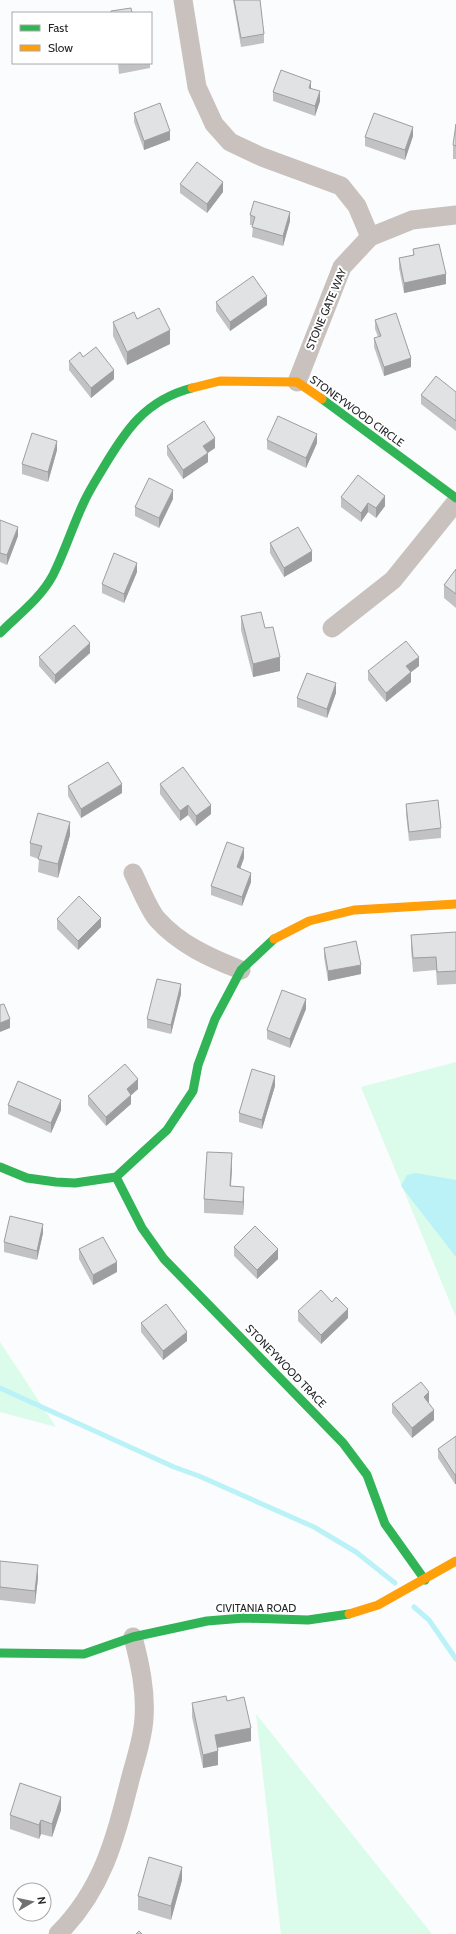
<svg xmlns="http://www.w3.org/2000/svg" width="456" height="1934" font-family="Cabin,sans-serif">
	<style>
		.green { fill: #dbfbeb }
		.water { fill: #baf2f8 }
		.lines { fill: none; stroke-linecap: round; stroke-linejoin: round }
		.stream { stroke: #baf2f8; stroke-width: 5 }
		.street { stroke: #c9c1bd; stroke-width: 19 }
		.fast { stroke: #30b455; stroke-width: 9 }
		.slow { stroke: #ff9f0a; stroke-width: 9 }
		.wall { fill: #c2c2c4 }
		.shaded-wall { fill: #9e9ea0 }
		.building { fill: #e1e2e4; stroke: #9e9ea0 }
		.labels { text-anchor: middle; dominant-baseline: central; stroke-width: 4; stroke-linejoin: round; paint-order: stroke }
		.street-label { font-size: 11px; fill: #252629; stroke: #fff }
	</style>
	<rect width="100%" height="100%" fill="#fbfcfd"/>
	<path class="green" d="M456,1062v255l-95,-230z
		M0,1342l56,85 -56,-15z
		M256,1714l176,220h-151z"/>
	<path class="water" d="M416,1173l40,7v77l-55,-71 6,-11z"/>
	<g class="lines">
		<path class="stream" d="M0,1388l174,79 25,9 115,51 42,25 39,31
			M414,1607l15,13 27,39"/>
		<path class="street" d="M183,0l14,87 17,37 16,18 32,15 79,29 16,20 13,31
			M297,382l45,-115 28,-30 42,-17 44,-5
			M332,628l61,-48 63,-78
			M133,873c6,12 16,37 24,46 22,25 53,39 84,51
			M58,1934c45,-45 57,-95 72,-154 5,-20 13,-41 14,-62 2,-27 -4,-54 -11,-81"/>
		<path class="fast" d="M322,399l134,99
			M0,633c18,-18 41,-35 53,-58 12,-24 20,-50 31,-73 5,-11 12,-22 18,-32 23,-39 43,-70 90,-82
			M0,1167l27,11 29,4 19,1 41,-6 51,-47 26,-39 5,-26 17,-46 26,-49 33,-31
			M116,1177l26,51 22,31 179,184 24,32 18,49 40,56
			M0,1653l84,1 49,-17 74,-16 37,-3 64,2 41,-6"/>
		<path class="slow" d="M192,388l28,-7 77,1 25,17
			M274,939l35,-18 45,-11 102,-6
			M349,1614l29,-9 78,-44"/>
	</g>
	<path class="wall" d="M233,0h27l4,34v9l-23,4z
		M118,63h32v5l-31,6z
		M311,88l9,13 -5,15 -42,-15v-9z
		M134,113l36,27 -26,10 -10,-28z
		M456,124v35h-3v-14z
		M413,136l-8,24 -40,-14v-9z
		M180,184l43,8 -16,21 -27,-20z
		M250,215l40,6 -7,25 -31,-9 1,-12h-3z
		M413,249l33,35 -42,9 -5,-25v-10l14,-3z
		M216,302l51,3 -37,26 -14,-20z
		M137,319l33,25 -43,21 -14,-29v-14z
		M375,320l36,47 -27,9 -10,-29v-9l4,-1 -3,-8z
		M83,357l31,22 -23,19 -22,-28v-9z
		M456,392v39l-35,-27v-9z
		M267,440l50,3 -11,25 -39,-19z
		M167,446l48,2 -7,5v9l-25,17 -16,-24z
		M57,450l-9,32 -26,-8v-10z
		M341,497l44,9 -9,12 -8,-6 -7,10 -20,-15z
		M173,499l-14,29 -24,-12v-9z
		M0,520l18,16 -11,29 -7,-3z
		M270,543l42,18 -28,16 -14,-24z
		M456,569v39l-12,-10v-13z
		M137,572l-13,31 -22,-10v-9z
		M241,616l24,12 15,43 -27,6 -12,-47z
		M90,653l-35,31 -16,-18v-9z
		M419,666l-8,6v10l-25,20 -18,-22v-9z
		M336,693l-9,25 -30,-11v-9z
		M160,784l51,30 -15,12 -8,-11 -8,6 -20,-27z
		M68,786l54,7 -41,25 -13,-22z
		M406,804l35,24v10l-32,3 -3,-27z
		M70,835l-12,43 -20,-6 1,-13 -9,-3v-13z
		M244,858l-4,11 11,13 -9,24 -31,-11v-9z
		M57,919l44,8 -23,23 -21,-21z
		M456,932v52l-19,1 -1,-15 -23,2 -2,-23v-14z
		M324,948l37,26 -33,7 -4,-24z
		M181,994l-10,40 -24,-6v-9z
		M306,1009l-16,39 -23,-9v-9z
		M275,1086l-13,43 -23,-7v-9z
		M138,1089l-7,6v9l-25,22 -18,-21v-9z
		M8,1105l53,5 -10,23 -43,-19z
		M232,1167l-1,19 13,14 -1,15 -39,-2v-14z
		M43,1233l-6,27 -33,-8v-10z
		M234,1247l44,12 -21,20 -23,-23z
		M79,1249l38,23 -24,13 -14,-26z
		M298,1311l50,7 -27,26 -23,-23z
		M141,1323l46,18 -24,19 -22,-28z
		M428,1402l6,18 -22,18 -20,-25v-9l37,-2z
		M456,1436l-1,48 -17,-26v-9z
		M0,1561l38,17 -3,26 -35,-4z
		M227,1701l24,40 -33,7v17l-15,3 -11,-51v-14z
		M61,1810l-9,27 -11,-3 -2,5 -29,-10v-14z
		M182,1880l-11,40 -33,-10v-14z"/>
	<path class="shaded-wall" d="M311,81v10l-2,-3z
		M320,91v10l-5,15v-10z
		M413,127v9l-8,24v-10z
		M170,131v9l-26,10v-9z
		M223,182v10l-16,21v-9z
		M290,212v9l-7,25v-10z
		M446,274v10l-42,9v-10z
		M267,296v9l-37,26v-9z
		M170,330v14l-43,21v-13z
		M411,358v9l-27,9v-9z
		M114,370v9l-23,19v-10z
		M317,434v9l-11,25v-10z
		M215,438v10l-12,8v-10z
		M57,441v9l-9,32v-10z
		M208,453v9l-25,17v-9z
		M173,490v9l-14,29v-10z
		M385,496v10l-9,12v-10z
		M368,503v9l-7,10v-9z
		M18,527v9l-11,29v-10z
		M312,551v10l-28,16v-9z
		M137,563v9l-13,31v-9z
		M90,643v10l-35,31v-9z
		M280,657v14l-27,6v-13z
		M419,657v9l-13,10v-10z
		M411,672v10l-25,20v-9z
		M336,683v10l-9,25v-9z
		M122,784v9l-41,25v-9z
		M188,805v10l-8,6v-10z
		M211,805v9l-15,12v-10z
		M70,822v13l-12,43v-14z
		M244,848v10l-7,19v-10z
		M251,873v9l-9,24v-9z
		M101,918v9l-23,23v-9z
		M361,965v9l-33,7v-10z
		M181,984v10l-10,40v-9z
		M306,999v10l-16,39v-9z
		M10,1019v9l-10,4v-9z
		M275,1076v10l-13,43v-9z
		M138,1079v10l-11,10v-10z
		M131,1095v9l-25,22v-9z
		M61,1100v10l-10,23v-10z
		M232,1153v14l-2,32v-13z
		M244,1187v13l-1,15v-13z
		M43,1224v9l-6,27v-9z
		M278,1249v10l-21,20v-9z
		M117,1262v10l-24,13v-10z
		M348,1309v9l-27,26v-9z
		M187,1332v9l-24,19v-9z
		M429,1392v10l-5,4v-9z
		M434,1410v10l-22,18v-10z
		M456,1474v10h-1v-9z
		M38,1565v13l-3,26v-13z
		M251,1728v13l-36,7v-13z
		M218,1751v14l-15,3v-13z
		M61,1797v13l-9,27v-13z
		M41,1820v14l-2,5v-14z
		M182,1867v13l-11,40v-14z"/>
	<path class="building" d="M234,0h26l4,34 -23,4z
		M131,8l1,5h-21v-2z
		M281,70l30,11 -2,7 11,3 -5,15 -42,-14z
		M160,103l10,28 -26,10 -10,-28z
		M374,113l39,14 -8,23 -40,-13z
		M456,124v22l-3,-1z
		M197,162l26,20 -16,22 -27,-20z
		M254,201l36,11 -7,24 -31,-9 3,-10 -5,-2z
		M439,244l7,30 -42,9 -5,-25 15,-3 -1,-6z
		M253,276l14,20 -37,26 -14,-20z
		M159,308l11,22 -43,22 -14,-30 21,-10 3,7z
		M396,313l15,45 -27,9 -10,-29 7,-2 -6,-16z
		M96,347l18,23 -23,18 -22,-27 11,-9 3,5z
		M436,376l20,16v29l-35,-26z
		M278,416l39,18 -11,24 -39,-18z
		M204,421l11,17 -12,8 5,7 -25,17 -16,-24z
		M32,433l25,8 -9,31 -26,-8z
		M358,475l27,21 -9,12 -8,-5 -7,10 -20,-16z
		M149,478l24,12 -14,28 -24,-11z
		M0,520l18,7 -11,28 -7,-2z
		M298,527l14,24 -28,17 -14,-25z
		M114,553l23,10 -13,31 -22,-10z
		M456,569v25l-12,-9z
		M261,612l4,16 8,-1 7,30 -27,7 -12,-48z
		M74,625l16,18 -35,32 -16,-18z
		M406,641l13,16 -13,9 5,6 -25,21 -18,-22z
		M307,673l29,10 -9,26 -30,-11z
		M108,762l14,22 -41,25 -13,-23z
		M183,767l28,38 -15,11 -8,-11 -8,6 -20,-27z
		M438,800l3,28 -32,4 -3,-28z
		M38,813l32,9 -12,42 -20,-5 4,-13 -12,-3z
		M227,842l17,6 -7,19 14,6 -9,24 -31,-11z
		M79,896l22,22 -23,23 -21,-22z
		M456,932v39l-19,1 -1,-15 -23,1 -2,-23z
		M356,941l5,24 -33,6 -4,-23z
		M157,979l24,5 -10,41 -24,-6z
		M282,990l24,9 -16,40 -23,-9z
		M4,1004l6,15 -10,4v-18z
		M125,1064l13,15 -11,10 4,6 -25,22 -18,-21z
		M252,1069l23,7 -13,44 -23,-7z
		M18,1081l43,19 -10,23 -43,-18z
		M207,1152l25,1 -2,33 14,1 -1,15 -39,-3z
		M10,1216l33,8 -6,27 -33,-9z
		M255,1226l23,23 -21,21 -23,-23z
		M103,1237l14,25 -24,13 -14,-26z
		M321,1290l11,12 4,-5 12,12 -27,26 -23,-24z
		M166,1304l21,28 -24,19 -22,-28z
		M421,1382l8,10 -5,5 10,13 -22,18 -20,-24z
		M456,1436v38l-1,1 -17,-26z
		M0,1561l38,4 -3,26 -35,-4z
		M226,1696l1,5 17,-4 7,31 -36,7 3,16 -15,4 -11,-52z
		M20,1783l41,14 -9,27 -11,-4 -2,5 -29,-10z
		M149,1857l33,10 -11,39 -33,-10z
		M139,1931l3,3h-6z"/>
	<g class="labels">
		<g class="street-label">
			<text transform="translate(326 309) rotate(-67)">STONE GATE WAY</text>
			<text transform="translate(357 411) rotate(36)">STONEYWOOD CIRCLE</text>
			<text transform="translate(286 1366) rotate(46)">STONEYWOOD TRACE</text>
			<text x="256" y="1608">CIVITANIA ROAD</text>
		</g>
	</g>
	<rect x="12" y="12" width="140" height="52" fill="#ffffff" stroke="#a8a8a9"/>
	<rect x="20" y="25" width="20" height="6" fill="#30b455" stroke="#a8a8a9"/>
	<text x="48" y="32" font-size="12" fill="#252629">Fast</text>
	<rect x="20" y="45" width="20" height="6" fill="#ff9f0a" stroke="#a8a8a9"/>
	<text x="48" y="52" font-size="12" fill="#252629">Slow</text>
	<g transform="translate(32 1902) rotate(81)"><circle r="19" fill="#ffffff" stroke="#a8a8a9"/>
	<path d="M0-3L7 15L0 10L-7 15Z" fill="#707173"/>
	<text y="-6" font-size="11" font-weight="bold" text-anchor="middle" fill="#252629">N</text>
	</g>
</svg>
